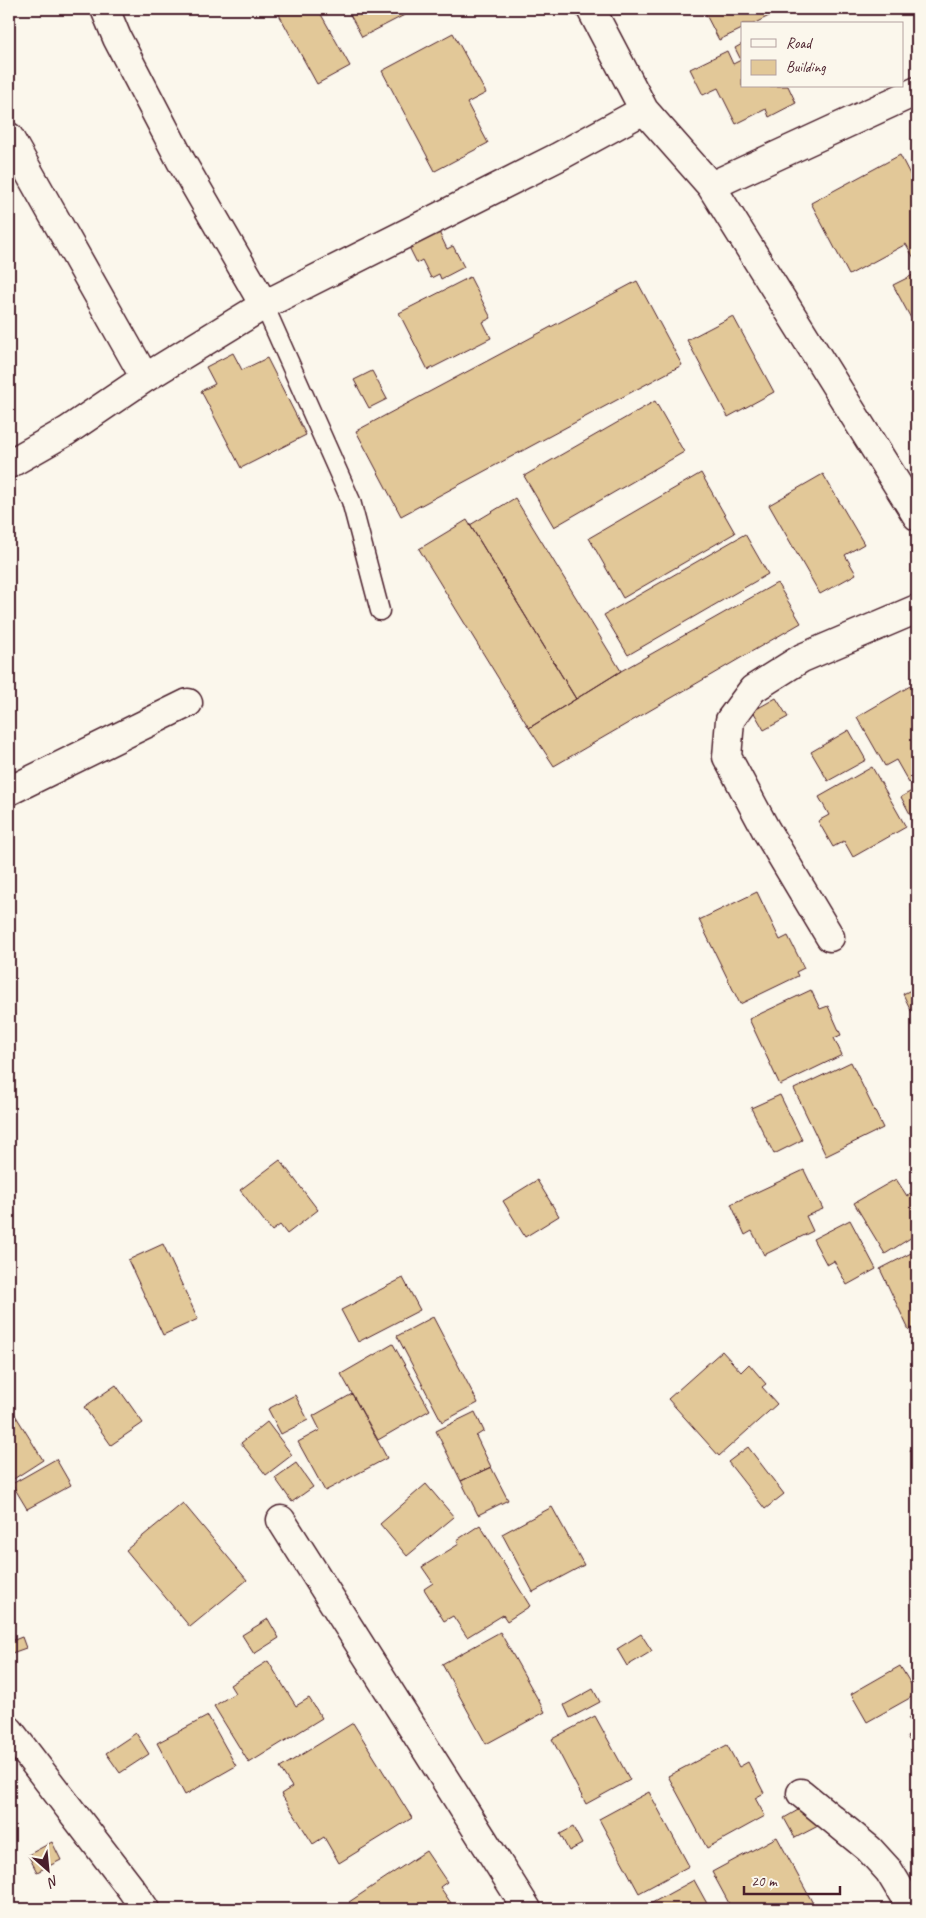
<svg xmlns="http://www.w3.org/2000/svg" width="926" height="1918" font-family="Caveat,sans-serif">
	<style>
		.building { fill: #e2c898; stroke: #4a1f2b }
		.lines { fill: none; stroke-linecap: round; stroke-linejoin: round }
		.service-casing { stroke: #4a1f2b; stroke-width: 21 }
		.minor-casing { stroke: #4a1f2b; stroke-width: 31 }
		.service { stroke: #fbf7ec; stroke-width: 18 }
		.minor { stroke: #fbf7ec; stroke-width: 28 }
	</style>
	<rect width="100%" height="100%" fill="#fbf7ec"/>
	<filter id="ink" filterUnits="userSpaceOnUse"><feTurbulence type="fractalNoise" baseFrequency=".02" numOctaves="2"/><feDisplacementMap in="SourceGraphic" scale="10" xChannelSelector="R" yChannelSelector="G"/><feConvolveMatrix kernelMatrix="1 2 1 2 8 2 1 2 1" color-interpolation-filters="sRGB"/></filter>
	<g filter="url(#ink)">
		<path class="building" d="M276,9h42l32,57 -33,18z
			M347,9h69l-54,28z
			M703,9h80l-30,15h-11v5l-23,11z
			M453,33l33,60 -19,10 21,40 -53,28 -53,-100z
			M742,44v42h46l8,17 -27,14 -3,-8 -30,15 -18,-36 -15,7 -13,-26 37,-18 6,13 8,-4 -6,-12z
			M900,155l17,33v71l-2,1 -9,-16 -57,31 -38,-72z
			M438,230l9,19 6,-3 11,21 -23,12 -2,-5 -8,4 -9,-18 -5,3 -9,-18z
			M917,273v47l-4,2 -20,-37z
			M470,277l21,41 -8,4 8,16 -63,32 -29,-57z
			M637,281l45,84 -281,151 -45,-85z
			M733,316l41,76 -46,25 -41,-77z
			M233,353l9,17 25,-12 39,77 -65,33 -40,-77 14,-7 -9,-17z
			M372,371l15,28 -18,9 -15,-28z
			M655,401l29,51 -130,75 -30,-51z
			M701,473l34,60 -112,65 -34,-60z
			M823,474l41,70 -19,11 11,19 -36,20 -51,-89z
			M515,498l106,173 -45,28 -106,-174z
			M467,520l109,179 -47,29 -110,-179z
			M745,534l23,40 -140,81 -24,-40z
			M777,583l24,40 -247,143 -25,-38 92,-57z
			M917,682v96l-8,5 -13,-23 -11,6 -28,-49z
			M776,698l12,19 -24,13 -11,-19z
			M849,730l17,30 -38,21 -17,-29z
			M872,767l34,60 -53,30 -9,-16 -11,6 -15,-26 11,-6 -10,-18z
			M917,788v39l-16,-30z
			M757,892l23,48 8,-4 16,32 -8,4 2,4 -58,28 -41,-84z
			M917,987v36l-14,-29z
			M811,990l9,19 8,-3 13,29 -7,3 8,17 -62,30 -31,-66z
			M851,1062l32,66 -57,28 -32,-67z
			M780,1095l22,45 -28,14 -23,-46z
			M280,1160l38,50 -31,24 -7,-9 -8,6 -32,-41z
			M804,1170l19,39 -17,7 7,15 -49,24 -12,-24 -7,4 -14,-31z
			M896,1179l11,17 6,-4 4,6v36l-32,20 -31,-51z
			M537,1180l22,36 -34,21 -22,-36z
			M850,1220l26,49 -29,16 -13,-24 -7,4 -14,-26z
			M163,1244l35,75 -35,16 -35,-75z
			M917,1250v76l-8,4 -29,-61z
			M403,1278l17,32 -62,32 -17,-32z
			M433,1317l45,86 -36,19 -45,-86z
			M393,1344l37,66 -52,30 -37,-66z
			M722,1351l19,21 8,-8 17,20 -4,3 15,17 -58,52 -51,-57z
			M116,1385l27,38 -32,22 -27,-38z
			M352,1394l35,64 -62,33 -27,-49 22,-12 -7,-14z
			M295,1395l13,25 -27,14 -13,-25z
			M9,1405l34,55 -34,22z
			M475,1412l9,19 -8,5 15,31 -30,14 -25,-50z
			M267,1422l25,33 -26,20 -25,-32z
			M917,1446v16l-7,-12z
			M748,1447l36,47 -19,15 -37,-47z
			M56,1459l15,26 -44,24 -15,-25z
			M296,1463l17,24 -21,15 -17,-24z
			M491,1467l17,33 -30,15 -17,-34z
			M426,1484l28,33 -47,39 -27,-32z
			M183,1503l64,77 -57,47 -64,-77z
			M552,1507l32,58 -51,27 -31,-58z
			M480,1525l50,81 -23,15 -4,-6 -36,22 -14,-21 -9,5 -20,-32 9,-6 -11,-16 37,-23 -2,-4z
			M268,1619l11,19 -25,16 -12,-19z
			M500,1632l45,80 -59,32 -44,-80z
			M641,1634l11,17 -25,15 -10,-17z
			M22,1637l4,11 -17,6v-12z
			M268,1661l28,45 13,-8 13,20 -73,45 -35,-57 21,-13 -5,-8z
			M900,1666l17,28 -50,28 -16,-28z
			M593,1689l7,13 -30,16 -6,-13z
			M917,1711v39l-10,-13 10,-7 -9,-12z
			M208,1716l28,50 -51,29 -28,-52z
			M595,1716l35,64 -44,24 -34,-65z
			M353,1723l59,95 -73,45 -15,-26 -11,7 -32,-50 11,-7 -12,-19z
			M136,1733l13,21 -29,19 -14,-20z
			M727,1745l12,22 9,-5 16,31 -9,5 10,18 -58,32 -39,-72z
			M649,1792l40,74 -50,27 -40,-74z
			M807,1805l11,21 -23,12 -11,-20z
			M573,1827l9,17 -13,7 -9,-17z
			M777,1837l39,72h-84l-20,-37z
			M52,1842l9,18 -24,12 -9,-17z
			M426,1851l21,31 -7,5 15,22h-101l-5,-7z
			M694,1880l16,29h-69z"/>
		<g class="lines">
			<defs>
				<path id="service" d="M264,305l87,196 29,110"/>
				<path id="minor" d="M105,9l12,29 64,123 83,144
					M591,9l53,101 67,76 206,330
					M9,137l136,241
					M711,186l206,-95
					M9,464l58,-33 78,-53 119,-73 294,-148 86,-47
					M9,791l179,-88
					M830,937l-64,-107 -39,-73 3,-37 23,-31 49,-31 115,-49
					M281,1520l246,389
					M9,1730l123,160 13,19
					M801,1793l68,56 20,22 23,38"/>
			</defs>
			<use href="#service" class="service-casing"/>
			<use href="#minor" class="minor-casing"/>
			<use href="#service" class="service"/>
			<use href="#minor" class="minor"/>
		</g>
	</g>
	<rect width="926" height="1918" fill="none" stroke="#fbf7ec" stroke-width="30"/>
	<rect x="15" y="15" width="896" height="1888" fill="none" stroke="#4a1f2b" stroke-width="2" filter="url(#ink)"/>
	<rect x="741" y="22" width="162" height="65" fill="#fbf7ec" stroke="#b4a19f"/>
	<rect x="751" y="39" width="25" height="8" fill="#fbf7ec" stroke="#b4a19f"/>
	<text x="786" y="48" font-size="15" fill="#4a1f2b">Road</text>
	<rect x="751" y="60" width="25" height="15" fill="#e2c898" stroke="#b4a19f"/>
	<text x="786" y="72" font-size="15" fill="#4a1f2b">Building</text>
	<g transform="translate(48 1870) rotate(153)" stroke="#fbf7ec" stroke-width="4" paint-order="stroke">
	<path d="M0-4L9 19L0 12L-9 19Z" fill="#4a1f2b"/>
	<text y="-8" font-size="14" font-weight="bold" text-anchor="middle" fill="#4a1f2b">N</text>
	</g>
	<path d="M744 1886v8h96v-8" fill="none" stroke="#4a1f2b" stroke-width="2.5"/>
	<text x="751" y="1886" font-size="15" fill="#4a1f2b" stroke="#fbf7ec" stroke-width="4" paint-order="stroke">20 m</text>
</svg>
